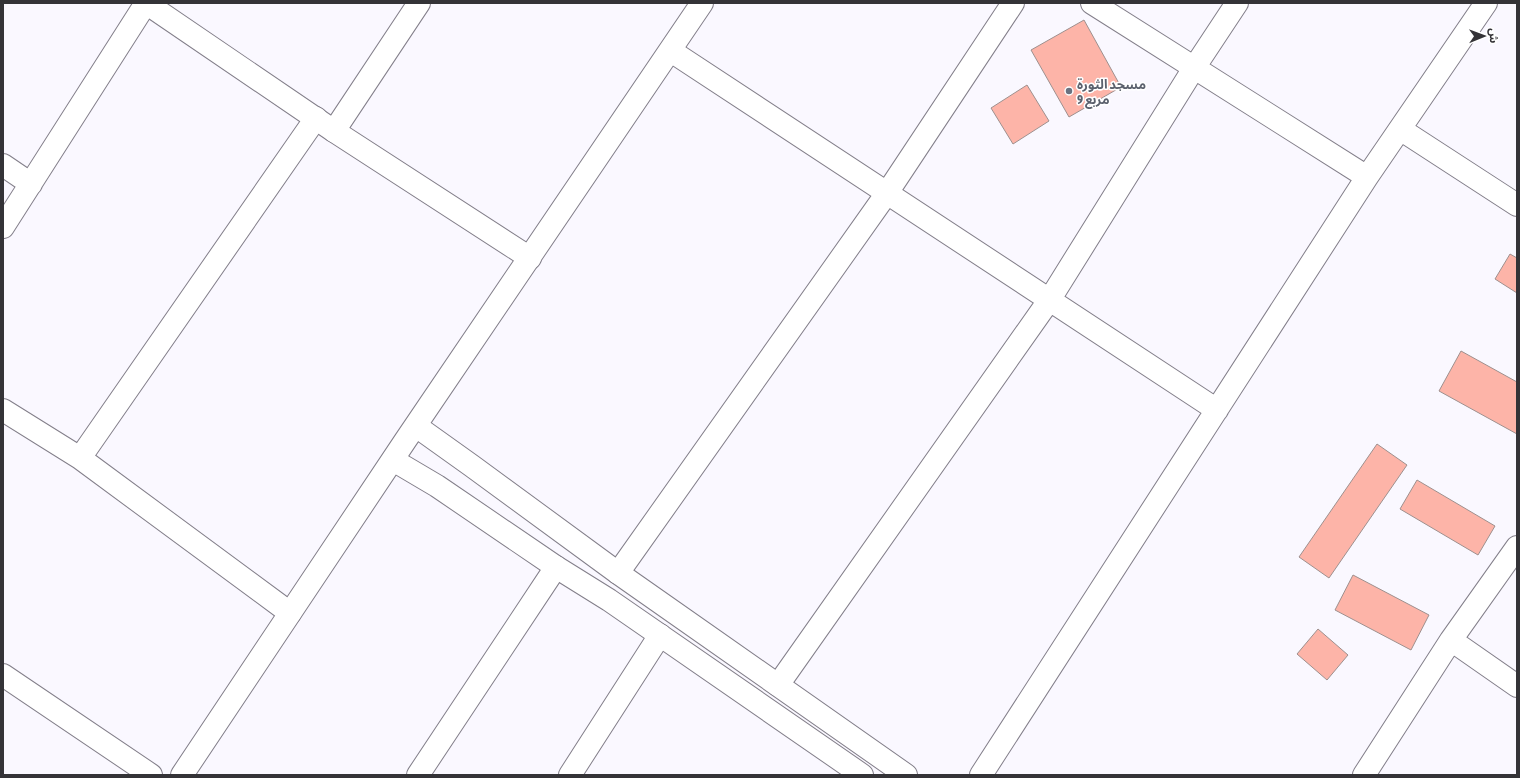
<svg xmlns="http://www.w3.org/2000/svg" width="1520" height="778" font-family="'Asap Condensed','Noto Sans Arabic',sans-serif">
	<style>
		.building { fill: #fdb4a8; stroke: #9e908e }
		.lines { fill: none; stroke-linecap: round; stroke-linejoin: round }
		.street-casing { stroke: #837f8a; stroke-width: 24 }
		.secondary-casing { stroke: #837f8a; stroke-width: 24 }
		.primary-casing { stroke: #837f8a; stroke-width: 24 }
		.street { stroke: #fff; stroke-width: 22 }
		.secondary { stroke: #fff; stroke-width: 22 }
		.primary { stroke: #fff; stroke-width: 22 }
		.worship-dot { fill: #6b7280; stroke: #fff; stroke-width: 1.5 }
		.labels { text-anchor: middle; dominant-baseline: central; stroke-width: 3; stroke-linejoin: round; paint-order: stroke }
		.worship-label { font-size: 13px; font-weight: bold; fill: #5b616d; stroke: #fff; text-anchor: start }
	</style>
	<rect width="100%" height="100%" fill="#faf8ff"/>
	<path class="building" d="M1084,20l37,67 -52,30 -38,-67z
		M1027,85l22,36 -36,23 -22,-36z
		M1510,254l7,4v35l-22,-14z
		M1461,351l56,31v52l-78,-43z
		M1377,444l30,21 -78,113 -30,-21z
		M1417,480l78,46 -17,29 -78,-46z
		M1353,575l76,40 -18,35 -76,-40z
		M1318,629l30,26 -21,25 -30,-26z"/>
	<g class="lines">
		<defs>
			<path id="street" d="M1092,3l275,174
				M671,51l546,359
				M1400,129l117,76
				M334,131l85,-128
				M3,165l28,19
				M3,227l143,-224
				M3,410l77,48 210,155
				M80,458l236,-340
				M618,573l269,-380 126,-190
				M1451,640l66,46
				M3,675l148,100
				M778,685l272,-386 144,-231 43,-65
				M418,775l138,-208
				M570,775l90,-140
				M981,775l386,-598 119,-174
				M1364,775l87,-135 66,-93"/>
			<path id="secondary" d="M146,3l188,128 196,127
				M416,426l56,40 146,107 288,202
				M393,460l44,26 119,81 53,33 253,175"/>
			<path id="primary" d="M182,775l223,-334 297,-438"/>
		</defs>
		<use href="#street" class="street-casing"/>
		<use href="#secondary" class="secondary-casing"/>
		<use href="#primary" class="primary-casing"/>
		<use href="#street" class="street"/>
		<use href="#secondary" class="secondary"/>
		<use href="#primary" class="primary"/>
	</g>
	<circle class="worship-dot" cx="1069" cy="91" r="4"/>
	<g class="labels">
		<g class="worship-label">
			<text x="1077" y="84">مسجد الثورة<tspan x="1077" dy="15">مربع 9</tspan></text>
		</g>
	</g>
	<rect width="1520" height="778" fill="none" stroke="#343337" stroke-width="8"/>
	<g transform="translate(1484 36) rotate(89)" stroke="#ffffff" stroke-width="3" paint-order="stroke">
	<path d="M0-3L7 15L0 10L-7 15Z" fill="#343337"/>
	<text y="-6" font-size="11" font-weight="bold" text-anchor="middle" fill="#343337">ش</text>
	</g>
</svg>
